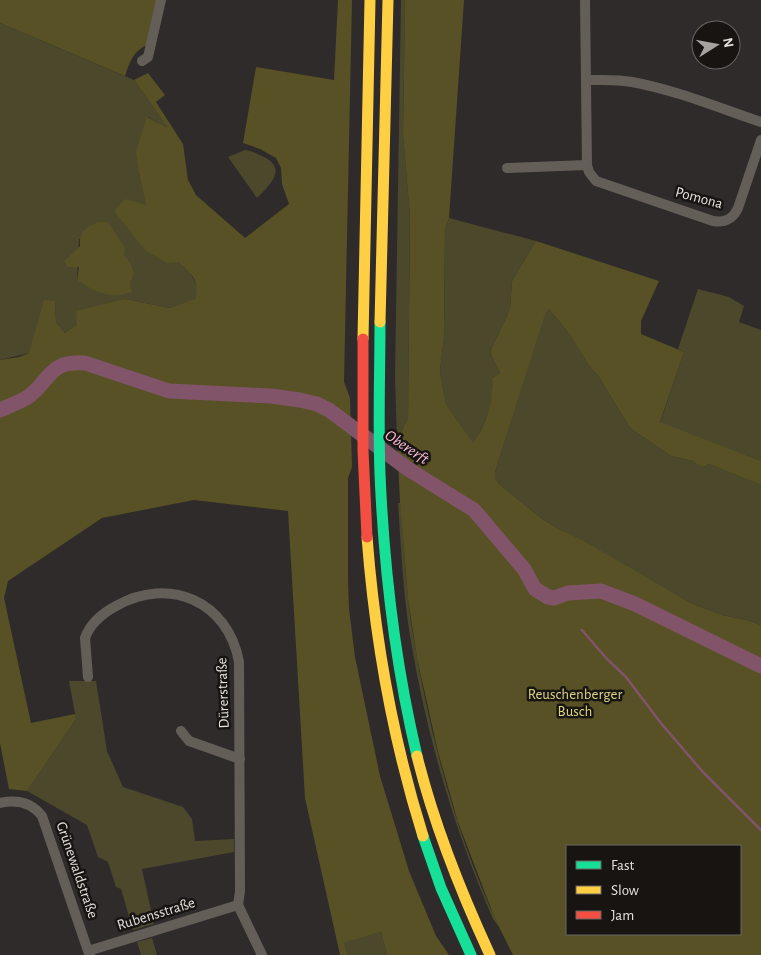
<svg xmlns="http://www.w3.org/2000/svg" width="761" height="955" font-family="'Alegreya Sans',sans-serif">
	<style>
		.green { fill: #4c482c; fill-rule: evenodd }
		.forest { fill: #575125; fill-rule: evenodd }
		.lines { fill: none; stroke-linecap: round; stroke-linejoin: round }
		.stream { stroke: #815469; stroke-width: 2.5 }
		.river { stroke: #815469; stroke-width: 15 }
		.street { stroke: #635e58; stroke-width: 10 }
		.fast { stroke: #16e098; stroke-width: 11 }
		.slow { stroke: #ffcf43; stroke-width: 11 }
		.jam { stroke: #f24e42; stroke-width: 11 }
		.labels { text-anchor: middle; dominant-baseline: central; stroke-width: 5; stroke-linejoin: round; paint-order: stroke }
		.street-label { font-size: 15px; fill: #e7e2df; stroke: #171412 }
		.park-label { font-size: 15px; fill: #dcd383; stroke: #171412 }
		.water-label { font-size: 16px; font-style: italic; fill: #fbbcd9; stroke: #171412 }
	</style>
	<rect width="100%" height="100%" fill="#2f2b2a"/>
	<path class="green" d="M401,0h4l-2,135 7,82 -2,201 -11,22 -2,-63z
		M0,23l134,57 35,49 -21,-12 -9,56 8,33 31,56 12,10 8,17 -3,11 -25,8 -45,-9 -48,25 -12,9 -9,-11 -1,-21 -26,52 -29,7zM79,239c22,8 62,12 51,44l-53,-3z
		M245,150c7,1 13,4 19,7 24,12 5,29 -7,41l-29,-41z
		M449,218l87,23 -24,40 -2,28 -20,43 10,21 -8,5c3,25 -7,45 -19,66l-27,-40 -6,-33 4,-35 1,-107z
		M698,289l31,8 15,9 -5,16 22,8v131l-101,-38 24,-71 -6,-3z
		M549,309l21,26 17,28 12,14 31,51 41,28 22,5 10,5 6,-2 52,21v140l-15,-5 -24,-5 -31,-12 -136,-76 -14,-9 -42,-34 -4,-6v-6l51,-161z
		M398,503h2l1,3c3,43 5,87 12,129 17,100 43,201 86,292l-6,-8c-39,-90 -67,-185 -83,-283 -7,-44 -9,-89 -12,-133z
		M69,681h27l11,70 16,36 60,20 9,12 3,22 39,-2v13l-92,17 12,55 -21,6 -12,-41 -5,-2 -8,-25 -10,-5 -11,-32 -60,-34 49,-72z
		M381,932l6,23h-40l-4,-12z
		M152,938l5,17h-16l-4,-13z"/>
	<path class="forest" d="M0,0h157l-10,45c-13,5 -18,18 -22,31l-125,-53z
		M338,0h14l-8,382 6,16 2,69 -4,11v101l1,30 6,48 25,119 29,95 27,65 13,19h-62l-6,-23 -37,11 3,12h-7l-35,-157 -17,-287 -94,-11 -92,18 -94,63 -4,17 27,125 44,-9 1,5 -49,72 -18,-2 -9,-46v-383l19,-3 10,-4 15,-53 11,1 1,21 9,11 12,-9 -1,-13 49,-12 45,9 25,-9c5,-17 -3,-26 -17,-37l-11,1 -22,-13 -31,-39 11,-12 21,6 -7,-32 -3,-22 11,-34 21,11 -34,-48 14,-7 17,22 -9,7 27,42 5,36 8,15 49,43 44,-34 -7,-20 -1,-16 -5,-10 -16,-9 -17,-6 13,-76 78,13z
		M405,0h59l-15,218 -4,11 -1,107 -4,35 6,33 27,39c13,-18 21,-42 19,-65l8,-5 -10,-21 20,-43 2,-28 24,-40 123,40 -18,40v13l43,18 -24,70 101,39v24l-52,-21 -7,3 -9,-6 -22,-5 -41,-28 -31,-51 -12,-14 -17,-28 -21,-26 -3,3 -51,160v6l4,6 42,34 14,9 32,16 104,60 31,12 24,5 15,5v330h-248l-18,-36 -37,-97 -20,-70 -21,-94 -9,-59 -8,-97 -3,-62 11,-22 2,-201 -7,-82zM567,846h173v88h-173z
		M98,222h10l17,26 -1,7 6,8 4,10 -4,10 2,9c-24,7 -35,1 -55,-12l2,-13h-11l-4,-6 16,-15c-1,-16 6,-18 18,-24z"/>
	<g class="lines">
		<path class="stream" d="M582,630l25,29 19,18 34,45 42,49 59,59"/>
		<path class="river" d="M0,410c9,-4 20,-8 28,-13 24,-18 20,-36 57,-34l84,28 102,5 29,4 17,4 12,6 79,59 66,41 50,59 11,20 13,8 6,1 14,-5 33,-2 34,13 126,62"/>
		<path class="street" d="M585,0l2,165 2,7 7,9 117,40c12,2 20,-2 25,-13l23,-68
			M142,61l6,-4 13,-57
			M586,80c15,0 31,-1 46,2 44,8 87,26 129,40
			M507,168l80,-3
			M88,677l-3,-39c5,-14 18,-25 31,-32 53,-30 112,-5 123,56l1,229 -2,14 24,50
			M181,731l8,10 51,18
			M0,803c17,-4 31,-1 42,13l46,135
			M90,955l-2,-4 150,-46"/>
		<path class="fast" d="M380,322c0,50 -2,101 0,152 4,95 15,189 37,282
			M423,836l18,52 30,67"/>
		<path class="slow" d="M380,322l8,-322
			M363,339l7,-339
			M367,537c8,104 25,200 56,299
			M417,756c17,69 43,134 73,199"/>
		<path class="jam" d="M363,339v111l4,87"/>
	</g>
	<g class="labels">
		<g class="street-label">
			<text transform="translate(699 198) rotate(15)">Pomona</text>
			<text transform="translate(223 693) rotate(-92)">Dürerstraße</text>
			<text transform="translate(77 870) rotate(71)">Grünewaldstraße</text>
			<text transform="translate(156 914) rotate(-17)">Rubensstraße</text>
		</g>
		<g class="park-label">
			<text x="575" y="694">Reuschenberger<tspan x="575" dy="17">Busch</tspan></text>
		</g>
		<g class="water-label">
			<text transform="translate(407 447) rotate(34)">Obererft</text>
		</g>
	</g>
	<rect x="566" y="845" width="175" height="90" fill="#171412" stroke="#6a6664"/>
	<rect x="576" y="861" width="25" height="8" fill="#16e098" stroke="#6a6664"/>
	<text x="611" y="870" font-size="15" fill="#e7e2df">Fast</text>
	<rect x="576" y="886" width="25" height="8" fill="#ffcf43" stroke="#6a6664"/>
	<text x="611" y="895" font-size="15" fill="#e7e2df">Slow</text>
	<rect x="576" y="911" width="25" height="8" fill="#f24e42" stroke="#6a6664"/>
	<text x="611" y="920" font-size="15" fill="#e7e2df">Jam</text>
	<g transform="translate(716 45) rotate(79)"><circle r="24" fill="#171412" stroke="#6a6664"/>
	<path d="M0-4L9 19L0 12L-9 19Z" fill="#a7a2a0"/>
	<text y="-8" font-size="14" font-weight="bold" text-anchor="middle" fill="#e7e2df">N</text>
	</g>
</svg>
